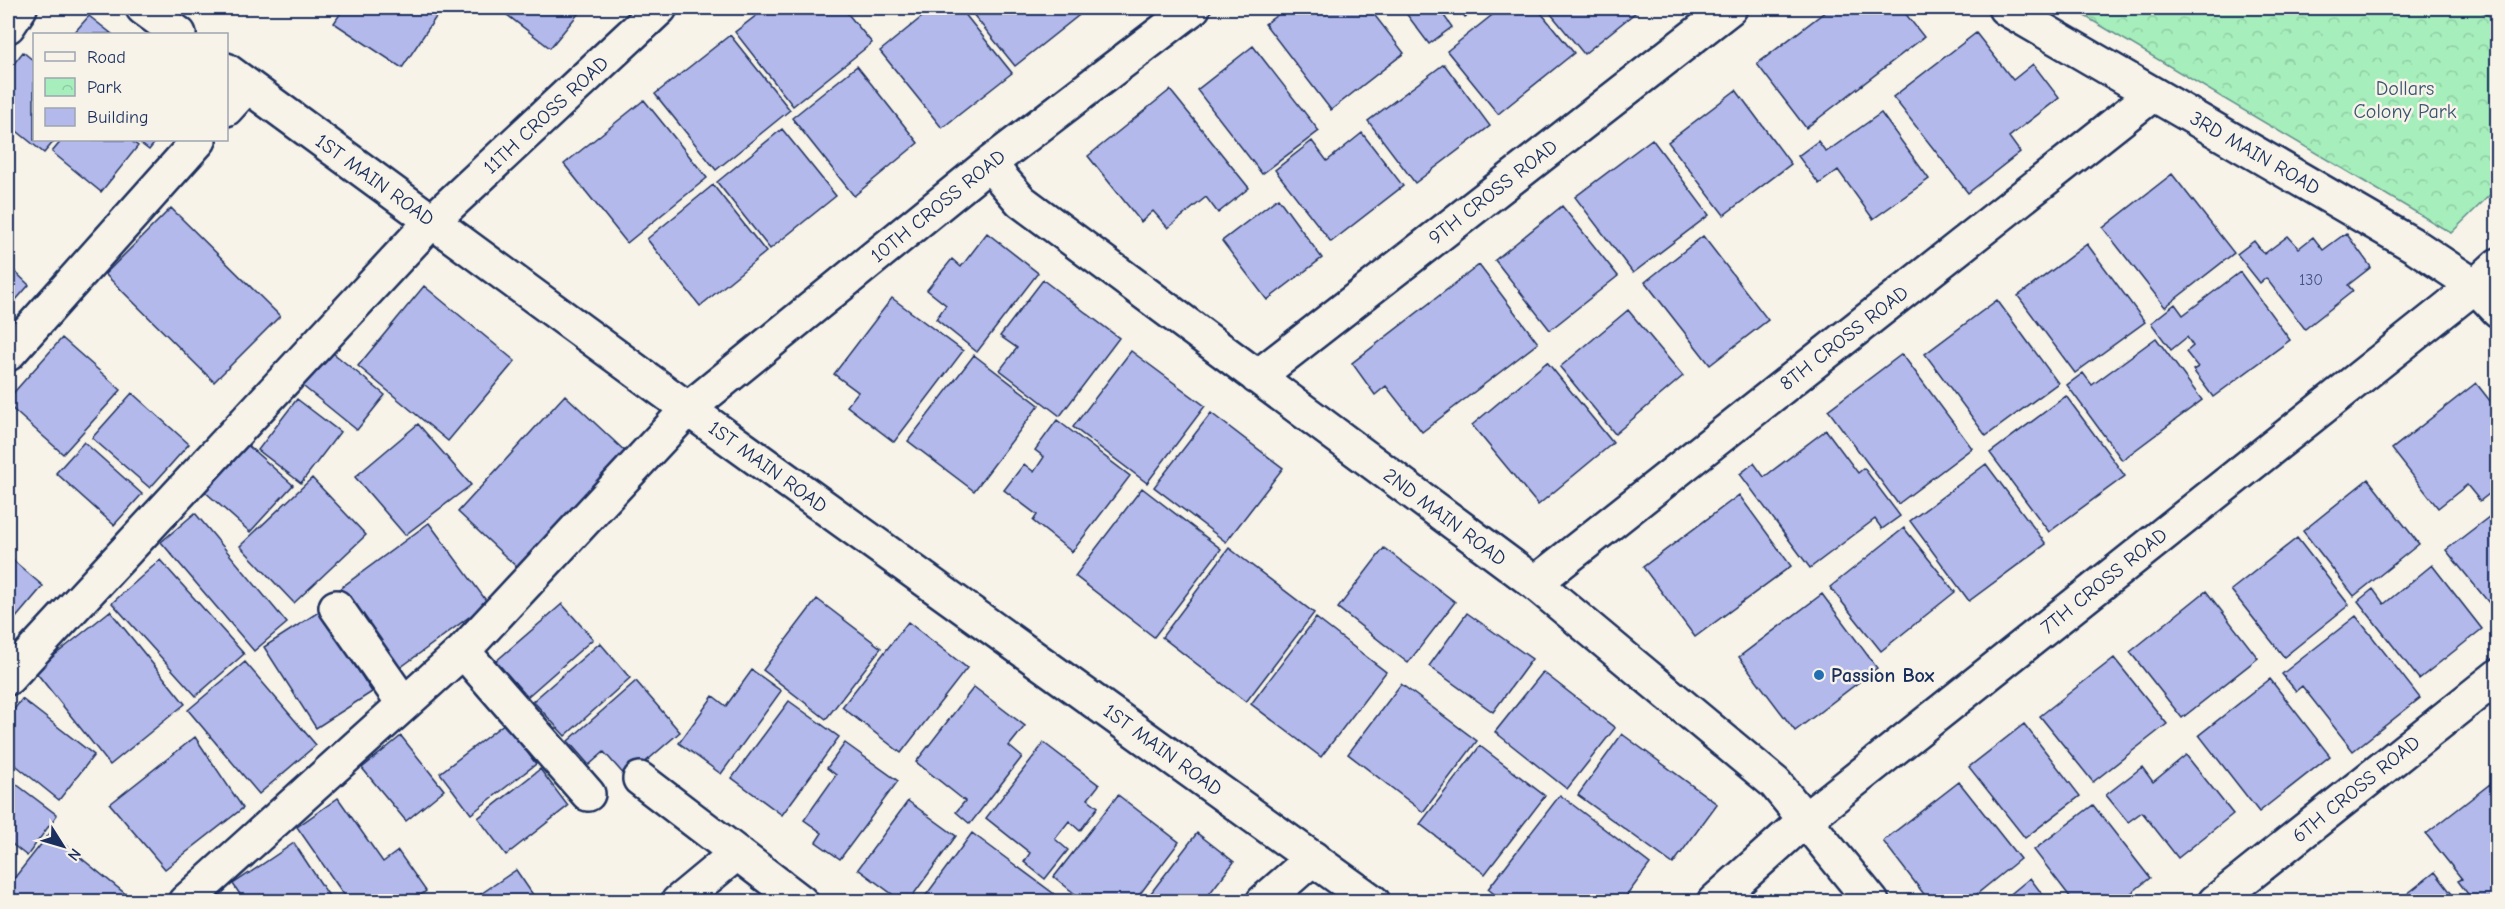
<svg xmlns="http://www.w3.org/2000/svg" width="2505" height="909" font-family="'Comic Neue',sans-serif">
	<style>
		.park { fill: url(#park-crowns); stroke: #608e8c; stroke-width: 1.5 }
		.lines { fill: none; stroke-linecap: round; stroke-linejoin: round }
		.stream { stroke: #5e91b3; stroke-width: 12 }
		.building { fill: #b3b9eb; stroke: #1b2f5e; stroke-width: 1.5 }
		.minor-casing { stroke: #1b2f5e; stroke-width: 38 }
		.tertiary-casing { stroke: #1b2f5e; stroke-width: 38 }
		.minor { stroke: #f7f3e8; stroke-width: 33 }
		.tertiary { stroke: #f7f3e8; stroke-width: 33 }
		.poi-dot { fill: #1f6fb2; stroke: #f7f3e8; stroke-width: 2 }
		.labels { text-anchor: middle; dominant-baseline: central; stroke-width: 5; stroke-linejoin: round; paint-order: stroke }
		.number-label { font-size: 16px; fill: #415281 }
		.park-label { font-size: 20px; fill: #375571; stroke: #f7f3e8 }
		.street-label { font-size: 20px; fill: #1b2f5e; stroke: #f7f3e8 }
		.poi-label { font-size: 20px; font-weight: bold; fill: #1b2f5e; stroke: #f7f3e8; text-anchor: start }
	</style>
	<defs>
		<pattern id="park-crowns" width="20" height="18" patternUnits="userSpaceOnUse" patternTransform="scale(1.5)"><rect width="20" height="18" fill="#a6eebb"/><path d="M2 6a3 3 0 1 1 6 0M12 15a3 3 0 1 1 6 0" fill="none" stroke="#8ecca3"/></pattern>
	</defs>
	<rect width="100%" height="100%" fill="#f7f3e8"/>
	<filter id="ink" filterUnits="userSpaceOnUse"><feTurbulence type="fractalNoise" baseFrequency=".0167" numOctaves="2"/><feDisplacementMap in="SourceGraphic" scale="12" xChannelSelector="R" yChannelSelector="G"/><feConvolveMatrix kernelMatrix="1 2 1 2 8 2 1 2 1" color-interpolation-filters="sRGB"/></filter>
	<g filter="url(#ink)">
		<path class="park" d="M2071,8h405l21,13v167l-46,45z"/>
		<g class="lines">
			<path class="stream" d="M2497,8h1"/>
		</g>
		<path class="building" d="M344,8h98l-40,60 -68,-45z
			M498,8h85l-33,40z
			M766,8h77l29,35 -79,63 -58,-74z
			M933,8h27l52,65 -70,55 -62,-77z
			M968,8h120l-73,58z
			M1287,8h82l35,45 -73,57 -66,-86z
			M1402,8h48l-8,5 10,14 -23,17z
			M1459,8h19l-13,9z
			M1501,8h36l37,45 -76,61 -51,-63z
			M1546,8h95l-57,46z
			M1830,8h71l23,29 -118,91 -49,-64z
			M89,16l23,18h-39z
			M1976,33l37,47 20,-16 26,34 -50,39 11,15 -52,41 -75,-96z
			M730,35l60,75 -74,60 -61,-76z
			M1253,46l66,85 -57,43 -65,-84z
			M23,52l11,9v79h21l-11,13 -36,-29v-53z
			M1444,64l46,62 -75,57 -47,-62z
			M857,66l61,77 -64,53 -62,-78z
			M1170,90l79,98 -31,25 -12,-16 -38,31 -15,-17 -12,11 -53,-66z
			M1736,90l55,74 -67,51 -56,-73z
			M644,100l63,78 -80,65 -63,-79z
			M1881,113l48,66 -56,40 -35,-49 -19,14 -21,-28 20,-15 8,11z
			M782,129l54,67 -66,53 -53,-67z
			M1362,133l41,53 -72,56 -56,-72 37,-29 15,20z
			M1652,139l57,76 -76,58 -58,-76z
			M62,140h68l8,6 -37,46 -49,-40z
			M136,140h21l-8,10z
			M2172,174l62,79 -69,54 -62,-79z
			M713,185l53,67 -66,54 -53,-67z
			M1278,198l44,60 -55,42 -45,-59z
			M1562,206l56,70 -68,54 -55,-70z
			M171,208l109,108 -66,66 -109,-108z
			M987,233l51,40 -61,79 -41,-33 10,-14 -19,-15 25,-31 9,8z
			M2346,233l25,34 -23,18 5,6 -48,38 -39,-51 -6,5 -23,-29 17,-13 10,13 24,-18 11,12 14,-11 10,13z
			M1703,236l65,84 -58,45 -65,-83z
			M2087,244l58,78 -70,51 -57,-77z
			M8,265l21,20 -21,24z
			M1479,265l59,78 -116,89 -36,-46 -11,9 -23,-32z
			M2240,272l50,68 -77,57 -20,-27 5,-3 -12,-15 7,-6 -6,-9 -16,13 -20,-27 24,-19 8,11z
			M1043,280l76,58 -59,78 -60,-46 17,-22 -17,-12z
			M424,286l91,75 -67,80 -90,-75z
			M892,298l71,53 -69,91 -47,-36 11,-14 -24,-18z
			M1997,300l61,83 -72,53 -61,-82z
			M1628,310l55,66 -68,58 -55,-67z
			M62,338l59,52 -58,64 -55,-49v-6z
			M2156,338l46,62 -80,60 -55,-75 16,-12 9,12z
			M322,344l63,51 -28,35 -63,-51z
			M1131,351l74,55 -58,77 -74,-56z
			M1902,354l70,94 -74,56 -70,-94z
			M974,355l65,50 -65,86 -66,-50z
			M1547,362l66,81 -75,62 -66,-80z
			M2476,383l22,28v76l-18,14 -13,-16 -29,23 -46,-59z
			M132,393l57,51 -39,44 -58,-50z
			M565,395l64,60 -108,116 -63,-59z
			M2066,396l59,80 -76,56 -59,-79z
			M297,399l43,33 -39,51 -43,-33z
			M1211,413l72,55 -57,74 -72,-55z
			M1057,420l73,56 -58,76 -39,-31 4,-6 -33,-25 20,-26 10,8 10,-15 -9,-7z
			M418,424l53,61 -66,50 -50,-58z
			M1826,430l32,43 6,-5 36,48 -18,13 -7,-10 -65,49 -70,-94 14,-11 10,14z
			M84,442l58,52 -28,31 -58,-52z
			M245,443l48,42 -43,47 -47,-42z
			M1986,464l60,80 -77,57 -59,-80z
			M312,478l54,57 -72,68 -54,-57z
			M2368,479l51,65 -65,52 -51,-65z
			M1142,488l79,61 -67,88 -79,-61z
			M1739,495l52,71 -96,71 -52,-70z
			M2498,510v104l-52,-64z
			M195,513l92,110 -33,28 -93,-109z
			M429,523l59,80 -91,67 -59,-80z
			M1904,528l51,64 -74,59 -51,-64z
			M2297,538l52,67 -65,52 -53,-67z
			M1229,548l85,65 -68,89 -84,-65z
			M1384,548l71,54 -47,61 -70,-55z
			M8,556l35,30 -34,40 -1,-1z
			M160,560l84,94 -48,42 -84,-93z
			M2432,565l50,64 -63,50 -61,-78 15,-12 11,15z
			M2206,591l52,67 -76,60 -52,-66z
			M1822,594l55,74 -82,63 -56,-74z
			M817,599l64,49 -55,71 -63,-49z
			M562,604l31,35 -66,58 -32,-35z
			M110,611l75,93 -75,61 -75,-94z
			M320,611l52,81 -56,36 -52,-81z
			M1467,613l65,46 -39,53 -64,-46z
			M2356,616l64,82 -67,53 -51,-65 -6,5 -14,-17z
			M1316,618l70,54 -65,85 -70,-53z
			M908,622l59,46 -66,85 -59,-46z
			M600,643l30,35 -65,58 -32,-35z
			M2114,658l53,66 -74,58 -53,-66z
			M245,662l71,83 -57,49 -71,-84z
			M752,670l29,21 -60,83 -42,-31 34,-47 13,10z
			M1543,672l72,56 -48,61 -72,-57z
			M2270,679l60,77 -71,56 -60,-77z
			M636,681l44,51 -53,46 -23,-26 -15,13 -21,-24z
			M1401,684l76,57 -54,71 -75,-58z
			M974,687l51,39 -16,20 13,11 -52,67 -14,-12 9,-11 -49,-39z
			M22,699l72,56 -35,45 -51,-41v-42z
			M789,701l50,36 -57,78 -50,-37z
			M505,723l31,41 -65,50 -31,-41z
			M2024,724l56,72 -55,42 -56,-71z
			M1622,734l95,70 -44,60 -95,-69z
			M401,736l43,54 -38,31 -44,-53z
			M195,737l48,71 -78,61 -55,-65z
			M845,743l53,38 -58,78 -24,-17 6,-9 -18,-13 32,-45 -9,-7z
			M1044,743l55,42 -11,14 10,8 -18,24 -11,-10 -14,18 13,11 -23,29 -21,-17 6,-9 -44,-35z
			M1480,746l65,50 -60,78 -65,-50z
			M2186,755l47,59 -55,44 -36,-46 -14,10 -22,-27 36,-28 11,15z
			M540,769l28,37 -62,49 -28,-37z
			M8,778l49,37 -30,41 -19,-15z
			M1959,782l61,77 -53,43h-37l-47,-61z
			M2490,784l8,10v108h-24l-16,-21 4,-2 -36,-45z
			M1118,795l61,47 -45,60h-49l-31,-25z
			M1560,795l90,69 -28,38h-118l-16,-13z
			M338,798l45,64 15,-11 28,40 -14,11h-63l-52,-75z
			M908,801l48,35 -48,66h-5l-45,-33z
			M2093,805l57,73 -30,24h-46l-40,-52z
			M50,833l78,63 -4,6h-116v-16z
			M972,833l93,69h-144z
			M1197,833l37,29 -31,40h-59z
			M294,843l39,59h-88l-12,-18z
			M516,870l22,32h-69z
			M2435,872l23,30h-61z
			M2030,878l18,24h-47z"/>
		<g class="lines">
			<defs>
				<path id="minor" d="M2005,8l410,238 60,40 23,24
					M8,26l12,-18
					M226,109l21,-23
					M989,164l32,37 514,382 240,200 97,119
					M8,354l191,-214
					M1257,377l473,-369
					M1535,583l618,-489
					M336,607l68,97
					M463,651l125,143
					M8,678l423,-456 229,-214
					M640,779l161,123
					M185,902l278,-251 225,-242 301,-245 204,-156
					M678,902l59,-49
					M1263,902l50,-44
					M1714,902l92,-83 669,-533 23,-21
					M2215,902l283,-226"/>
				<path id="tertiary" d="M143,8l36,26
					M226,70l462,339 685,493"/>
			</defs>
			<use href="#minor" class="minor-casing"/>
			<use href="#tertiary" class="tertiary-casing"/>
			<use href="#minor" class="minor"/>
			<use href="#tertiary" class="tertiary"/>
		</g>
	</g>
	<circle class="poi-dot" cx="1819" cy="675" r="6"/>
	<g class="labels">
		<g class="number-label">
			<text x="2311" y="280">130</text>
		</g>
		<g class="park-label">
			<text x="2405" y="88">Dollars<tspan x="2405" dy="23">Colony Park</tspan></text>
		</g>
		<g class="street-label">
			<text transform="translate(546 115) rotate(-43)">11TH CROSS ROAD</text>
			<text transform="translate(2255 153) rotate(30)">3RD MAIN ROAD</text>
			<text transform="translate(375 180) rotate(36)">1ST MAIN ROAD</text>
			<text transform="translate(1493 192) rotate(-38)">9TH CROSS ROAD</text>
			<text transform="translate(938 206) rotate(-39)">10TH CROSS ROAD</text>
			<text transform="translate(1844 338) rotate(-38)">8TH CROSS ROAD</text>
			<text transform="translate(768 467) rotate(36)">1ST MAIN ROAD</text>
			<text transform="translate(1445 517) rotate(37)">2ND MAIN ROAD</text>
			<text transform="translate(2104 581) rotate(-39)">7TH CROSS ROAD</text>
			<text transform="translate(1163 750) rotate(36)">1ST MAIN ROAD</text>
			<text transform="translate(2356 789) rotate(-39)">6TH CROSS ROAD</text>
		</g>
		<g class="poi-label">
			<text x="1831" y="675">Passion Box</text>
		</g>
	</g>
	<rect width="2505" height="909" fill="none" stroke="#f7f3e8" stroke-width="30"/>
	<rect x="15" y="15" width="2475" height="879" fill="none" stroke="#1b2f5e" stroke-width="2" filter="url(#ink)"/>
	<rect x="33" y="33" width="195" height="108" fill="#f7f3e8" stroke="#9fa5b1" stroke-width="1.5"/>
	<rect x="45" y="52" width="30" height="9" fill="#f7f3e8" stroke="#9fa5b1" stroke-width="1.5"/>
	<text x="87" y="63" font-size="18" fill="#1b2f5e">Road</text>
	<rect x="45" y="78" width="30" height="18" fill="url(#park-crowns)" stroke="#9fa5b1" stroke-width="1.5"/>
	<text x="87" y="93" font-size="18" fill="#1b2f5e">Park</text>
	<rect x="45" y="108" width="30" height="18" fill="#b3b9eb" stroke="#9fa5b1" stroke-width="1.5"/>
	<text x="87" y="123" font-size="18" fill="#1b2f5e">Building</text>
	<g transform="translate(63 846) rotate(127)" stroke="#f7f3e8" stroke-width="4.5" paint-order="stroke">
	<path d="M0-4.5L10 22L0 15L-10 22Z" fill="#1b2f5e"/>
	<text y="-9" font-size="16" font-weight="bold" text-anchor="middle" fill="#1b2f5e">N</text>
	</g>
</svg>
